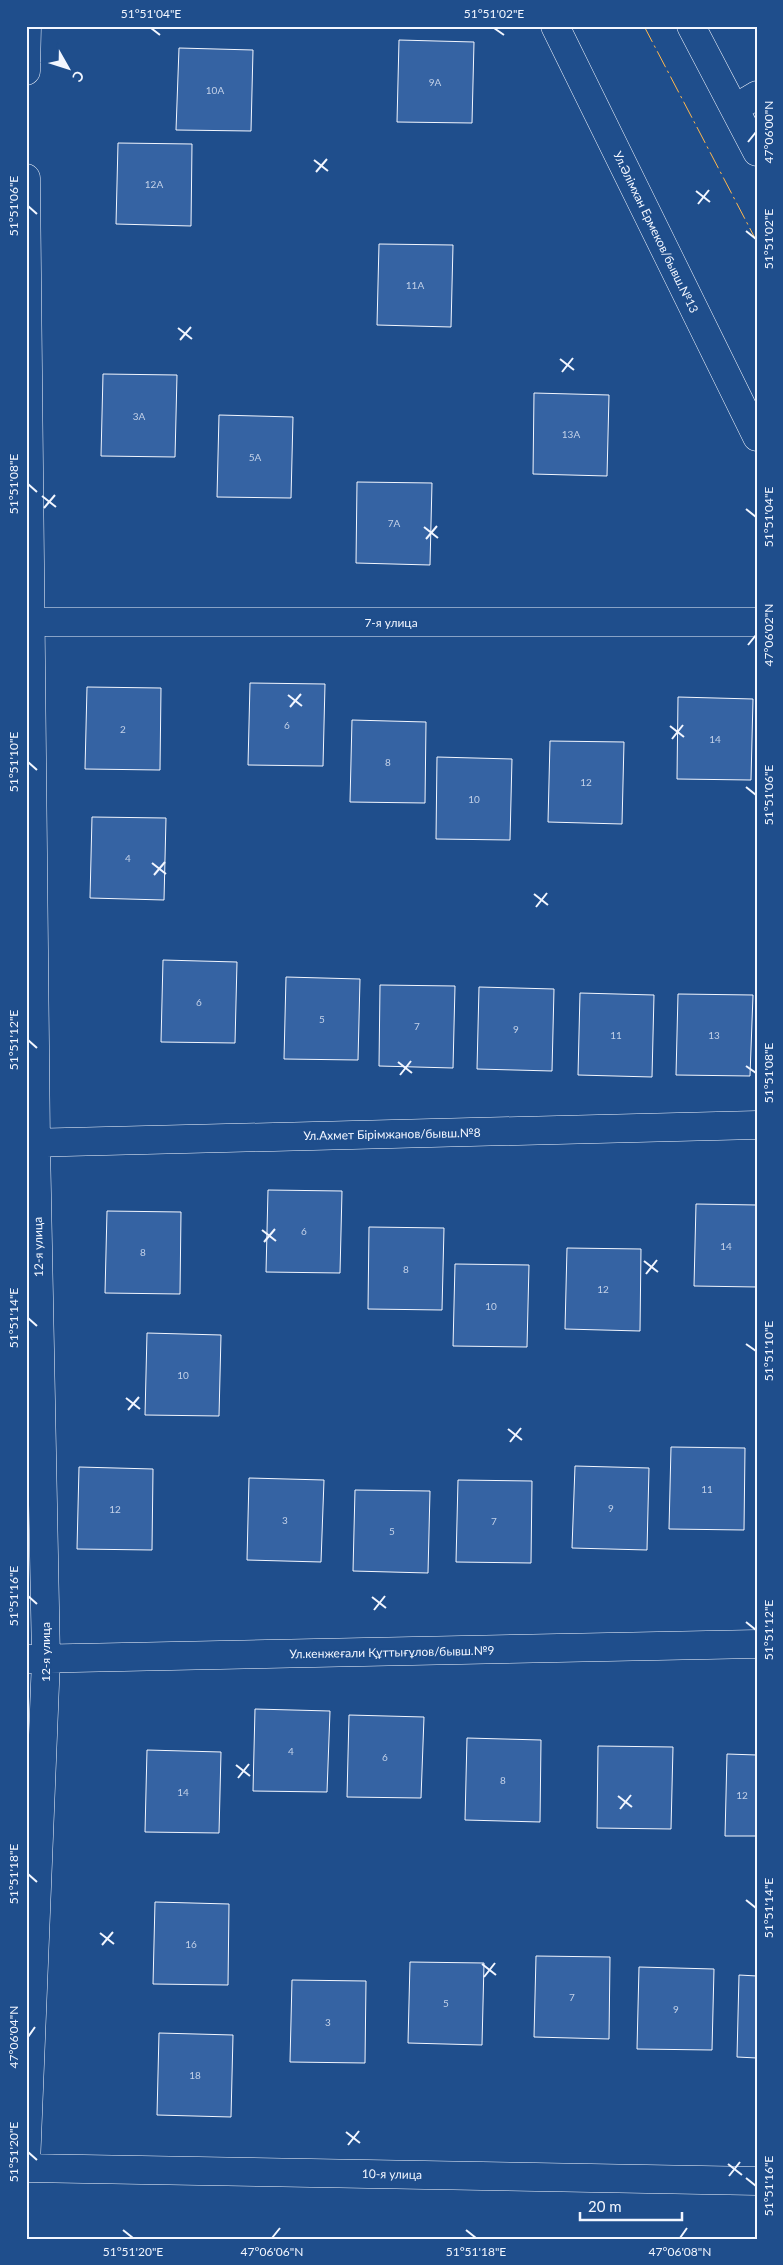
<svg xmlns="http://www.w3.org/2000/svg" width="783" height="2265" font-family="Lato,sans-serif">
	<style>
		.building { fill: #3563a3; stroke: #f2f6ff }
		.lines { fill: none; stroke-linecap: round; stroke-linejoin: round }
		.minor-casing { stroke: #f2f6ff; stroke-width: 29 }
		.minor { stroke: #1f4e8c; stroke-width: 28 }
		.power { stroke: #ffb74d; stroke-width: 1; stroke-dasharray: 18 4 2.5 4; stroke-linecap: butt }
		.ticks { fill: none; stroke: #f2f6ff; stroke-width: 2 }
		.labels { text-anchor: middle; dominant-baseline: central; stroke-width: 4; stroke-linejoin: round; paint-order: stroke }
		.number-label { font-size: 10px; fill: #c3d1e8 }
		.street-label { font-size: 12px; fill: #f2f6ff; stroke: #1f4e8c }
		.neatline { fill: none; stroke: #f2f6ff; stroke-width: 2 }
		.ticks-label { font-size: 12px; text-anchor: middle; fill: #f2f6ff }
	</style>
	<rect width="100%" height="100%" fill="#1f4e8c"/>
	<path class="building" d="M399,40l75,2 -2,81 -75,-1z
		M179,48l74,2 -2,81 -75,-1z
		M118,143l74,1 -1,82 -75,-2z
		M379,244l74,1 -2,82 -74,-2z
		M103,374l74,1 -2,82 -74,-1z
		M534,393l75,2 -2,81 -74,-2z
		M219,415l74,2 -2,81 -74,-1z
		M357,482l75,1 -2,82 -74,-2z
		M250,683l75,1 -2,82 -75,-1z
		M87,687l74,1 -1,82 -75,-1z
		M678,697l75,2 -2,81 -74,-1z
		M352,720l74,2 -1,81 -75,-1z
		M550,741l74,1 -2,82 -74,-2z
		M437,757l75,2 -2,81 -74,-1z
		M92,817l74,1 -2,82 -74,-2z
		M163,960l74,2 -2,81 -74,-1z
		M286,977l74,2 -2,81 -74,-1z
		M380,985l75,1 -2,82 -74,-2z
		M479,987l75,2 -2,82 -75,-2z
		M580,993l74,2 -2,82 -74,-2z
		M678,994l75,1 -3,81 -74,-1z
		M268,1190l74,1 -2,82 -74,-1z
		M696,1204l61,1v82l-63,-1z
		M107,1211l74,1 -1,82 -75,-1z
		M369,1227l75,1 -2,82 -74,-1z
		M567,1248l74,1 -1,82 -75,-2z
		M455,1264l74,1 -2,82 -74,-1z
		M147,1333l74,2 -2,81 -74,-1z
		M671,1447l74,1 -1,82 -75,-1z
		M575,1466l74,2 -2,82 -75,-2z
		M79,1467l74,2 -1,81 -75,-1z
		M249,1478l75,2 -3,82 -74,-2z
		M458,1480l74,1 -1,82 -75,-1z
		M355,1490l75,1 -2,82 -75,-2z
		M255,1709l75,2 -3,81 -74,-1z
		M349,1715l75,2 -3,81 -74,-1z
		M467,1738l74,2 -1,82 -75,-2z
		M598,1746l75,1 -2,82 -74,-1z
		M147,1750l74,2 -2,81 -74,-1z
		M727,1754l30,1v81h-32z
		M155,1902l74,2 -1,81 -75,-1z
		M536,1956l74,1 -1,82 -75,-2z
		M410,1962l74,1 -2,82 -74,-2z
		M639,1967l75,2 -2,81 -75,-1z
		M739,1975l18,1v82l-20,-1z
		M292,1980l74,1 -1,82 -75,-1z
		M159,2033l74,2 -2,82 -74,-2z"/>
	<g class="lines">
		<defs>
			<path id="minor" d="M555,26l202,411
				M691,26l66,126
				M26,71l1,-45
				M735,108l22,-13
				M26,178l10,965 10,516 -20,506
				M26,622h731
				M26,1143l731,-18
				M26,1659l731,-15
				M26,2168l731,13"/>
		</defs>
		<use href="#minor" class="minor-casing"/>
		<use href="#minor" class="minor"/>
		<path class="power" d="M644,26l113,216"/>
	</g>
	<path class="ticks" d="M151,28l9,7M494,28l10,7M748,142l8,-10M314,160l14,11M316,172l11,-13M696,191l14,11M698,204l11,-14M28,206l9,8M746,231l10,8M178,328l14,11M180,340l11,-13M560,359l14,11M562,372l11,-14M28,484l9,8M42,496l14,11M44,508l11,-13M746,509l10,8M424,527l14,11M426,539l11,-13M748,645l8,-10M288,695l14,11M290,707l11,-13M670,726l14,11M672,739l11,-14M28,762l9,8M746,787l10,8M152,863l14,11M154,875l11,-13M534,894l14,11M536,907l11,-14M28,1040l9,8M398,1062l14,11M746,1066l10,7M400,1075l11,-14M262,1230l14,11M264,1242l11,-13M644,1261l14,11M646,1274l11,-14M28,1318l9,8M746,1344l10,7M126,1398l14,11M128,1410l11,-13M508,1429l14,11M510,1442l11,-14M28,1596l9,8M372,1597l14,11M374,1610l11,-14M746,1622l10,8M236,1765l14,11M238,1778l11,-14M618,1796l14,11M620,1809l11,-14M28,1874l9,8M746,1900l10,8M100,1933l14,11M102,1945l11,-13M482,1964l14,11M484,1977l11,-14M28,2037l7,-10M346,2132l14,11M348,2145l11,-14M28,2152l9,8M728,2164l14,11M729,2176l11,-14M746,2178l10,8M123,2230l10,8M466,2230l10,8M272,2238l8,-10M680,2238l7,-10"/>
	<g class="labels">
		<g class="number-label">
			<text x="435" y="82">9А</text>
			<text x="215" y="90">10А</text>
			<text x="154" y="184">12А</text>
			<text x="415" y="285">11А</text>
			<text x="139" y="416">3А</text>
			<text x="571" y="434">13А</text>
			<text x="255" y="457">5А</text>
			<text x="394" y="523">7А</text>
			<text x="287" y="725">6</text>
			<text x="123" y="729">2</text>
			<text x="715" y="739">14</text>
			<text x="388" y="762">8</text>
			<text x="586" y="782">12</text>
			<text x="474" y="799">10</text>
			<text x="128" y="858">4</text>
			<text x="199" y="1002">6</text>
			<text x="322" y="1019">5</text>
			<text x="417" y="1026">7</text>
			<text x="516" y="1029">9</text>
			<text x="616" y="1035">11</text>
			<text x="714" y="1035">13</text>
			<text x="304" y="1231">6</text>
			<text x="726" y="1246">14</text>
			<text x="143" y="1252">8</text>
			<text x="406" y="1269">8</text>
			<text x="603" y="1289">12</text>
			<text x="491" y="1306">10</text>
			<text x="183" y="1375">10</text>
			<text x="707" y="1489">11</text>
			<text x="611" y="1508">9</text>
			<text x="115" y="1509">12</text>
			<text x="285" y="1520">3</text>
			<text x="494" y="1521">7</text>
			<text x="392" y="1531">5</text>
			<text x="291" y="1751">4</text>
			<text x="385" y="1757">6</text>
			<text x="503" y="1780">8</text>
			<text x="183" y="1792">14</text>
			<text x="742" y="1795">12</text>
			<text x="191" y="1944">16</text>
			<text x="572" y="1997">7</text>
			<text x="446" y="2003">5</text>
			<text x="676" y="2009">9</text>
			<text x="328" y="2022">3</text>
			<text x="195" y="2075">18</text>
		</g>
		<g class="street-label">
			<text transform="translate(656 232) rotate(64)">Ул.Әлімхан Ермеков/бывш.№13</text>
			<text x="391" y="622">7-я улица</text>
			<text transform="translate(392 1134) rotate(-1)">Ул.Ахмет Бірімжанов/бывш.№8</text>
			<text transform="translate(38 1247) rotate(-91)">12-я улица</text>
			<text transform="translate(45 1652) rotate(-90)">12-я улица</text>
			<text transform="translate(392 1652) rotate(-1)">Ул.кенжеғали Құттығұлов/бывш.№9</text>
			<text transform="translate(392 2174) rotate(1)">10-я улица</text>
		</g>
	</g>
	<rect width="783" height="2265" fill="none" stroke="#1f4e8c" stroke-width="55"/>
	<g transform="translate(68 68) rotate(129)" stroke="#1f4e8c" stroke-width="4" paint-order="stroke">
	<path d="M0-4L9 19L0 12L-9 19Z" fill="#f2f6ff"/>
	<text y="-8" font-size="14" font-weight="bold" text-anchor="middle" fill="#f2f6ff">С</text>
	</g>
	<path d="M580 2212v8h102v-8" fill="none" stroke="#f2f6ff" stroke-width="2.5"/>
	<text x="588" y="2212" font-size="15" fill="#f2f6ff" stroke="#1f4e8c" stroke-width="4" paint-order="stroke">20 m</text>
	<rect x="28" y="28" width="728" height="2210" class="neatline"/>
	<g class="ticks-label">
		<text x="151" y="18">51°51'04"E</text>
		<text x="494" y="18">51°51'02"E</text>
		<text transform="translate(769 132) rotate(-90)" y="4">47°06'00"N</text>
		<text transform="translate(14 206) rotate(-90)" y="4">51°51'06"E</text>
		<text transform="translate(769 239) rotate(-90)" y="4">51°51'02"E</text>
		<text transform="translate(14 484) rotate(-90)" y="4">51°51'08"E</text>
		<text transform="translate(769 517) rotate(-90)" y="4">51°51'04"E</text>
		<text transform="translate(769 635) rotate(-90)" y="4">47°06'02"N</text>
		<text transform="translate(14 762) rotate(-90)" y="4">51°51'10"E</text>
		<text transform="translate(769 795) rotate(-90)" y="4">51°51'06"E</text>
		<text transform="translate(14 1040) rotate(-90)" y="4">51°51'12"E</text>
		<text transform="translate(769 1073) rotate(-90)" y="4">51°51'08"E</text>
		<text transform="translate(14 1318) rotate(-90)" y="4">51°51'14"E</text>
		<text transform="translate(769 1351) rotate(-90)" y="4">51°51'10"E</text>
		<text transform="translate(14 1596) rotate(-90)" y="4">51°51'16"E</text>
		<text transform="translate(769 1630) rotate(-90)" y="4">51°51'12"E</text>
		<text transform="translate(14 1874) rotate(-90)" y="4">51°51'18"E</text>
		<text transform="translate(769 1908) rotate(-90)" y="4">51°51'14"E</text>
		<text transform="translate(14 2037) rotate(-90)" y="4">47°06'04"N</text>
		<text transform="translate(14 2152) rotate(-90)" y="4">51°51'20"E</text>
		<text transform="translate(769 2186) rotate(-90)" y="4">51°51'16"E</text>
		<text x="133" y="2256">51°51'20"E</text>
		<text x="272" y="2256">47°06'06"N</text>
		<text x="476" y="2256">51°51'18"E</text>
		<text x="680" y="2256">47°06'08"N</text>
	</g>
</svg>
